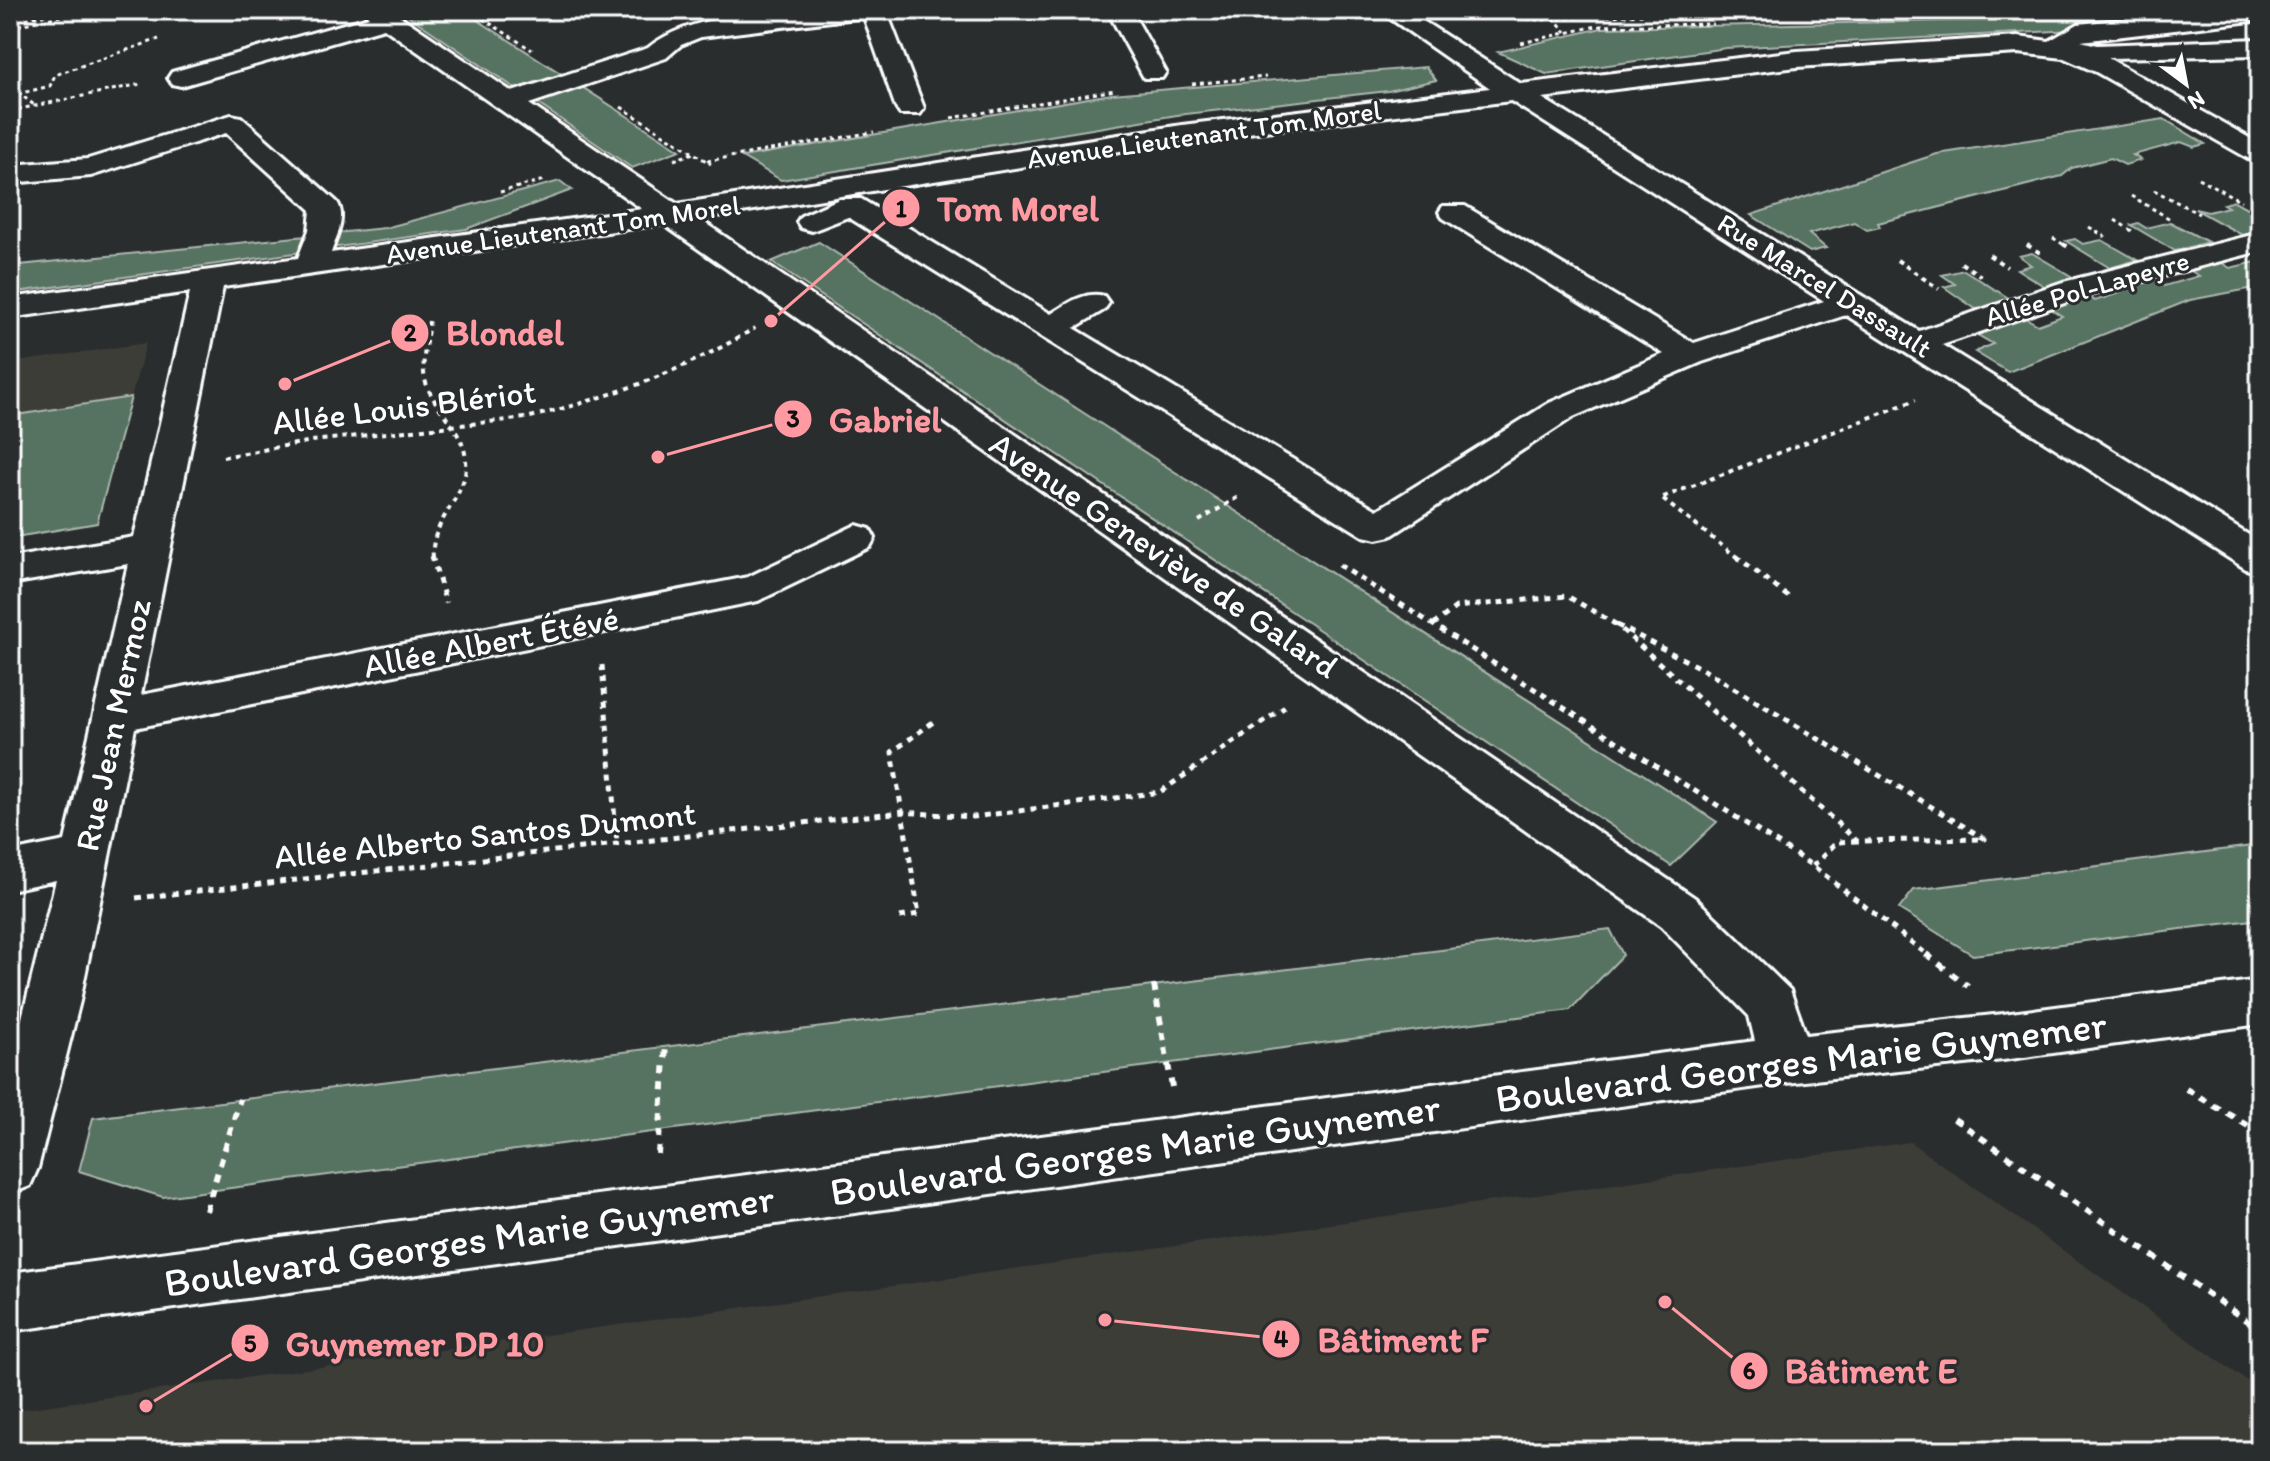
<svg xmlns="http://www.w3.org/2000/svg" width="2270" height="1461" font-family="Itim,sans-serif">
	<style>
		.built { fill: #3d3c38 }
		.green { fill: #577260; stroke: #abb8b0; stroke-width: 2 }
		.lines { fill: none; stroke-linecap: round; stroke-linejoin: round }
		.minor-casing { stroke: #fff; stroke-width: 6 }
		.path-far3 { stroke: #fff; stroke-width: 3; stroke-dasharray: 4 4; stroke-linecap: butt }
		.path-far2 { stroke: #fff; stroke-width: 4; stroke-dasharray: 5 5; stroke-linecap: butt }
		.path-far1 { stroke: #fff; stroke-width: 5; stroke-dasharray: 6 6; stroke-linecap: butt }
		.path { stroke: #fff; stroke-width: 6; stroke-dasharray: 8 8; stroke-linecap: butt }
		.minor { fill: #2a2d2e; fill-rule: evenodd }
		.labels { text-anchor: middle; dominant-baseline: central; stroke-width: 6; stroke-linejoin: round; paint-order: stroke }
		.far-street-label { font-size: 28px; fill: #fff; stroke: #2a2d2e }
		.street-label { font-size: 34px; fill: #fff; stroke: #2a2d2e }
		.near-street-label { font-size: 40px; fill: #fff; stroke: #2a2d2e }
		.leader { fill: none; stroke: #ff9aa2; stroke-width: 3 }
		.callout-dot { fill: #ff9aa2; stroke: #2a2d2e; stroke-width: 3 }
		.mark-label { font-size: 24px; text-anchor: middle; font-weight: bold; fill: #111 }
		.callout-label { font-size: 36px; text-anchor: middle; font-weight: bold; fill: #ff9aa2; stroke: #2a2d2e; stroke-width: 6; stroke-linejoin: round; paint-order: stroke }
	</style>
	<rect width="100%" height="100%" fill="#2a2d2e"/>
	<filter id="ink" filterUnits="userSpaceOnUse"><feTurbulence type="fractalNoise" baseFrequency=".0125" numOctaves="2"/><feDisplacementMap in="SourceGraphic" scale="16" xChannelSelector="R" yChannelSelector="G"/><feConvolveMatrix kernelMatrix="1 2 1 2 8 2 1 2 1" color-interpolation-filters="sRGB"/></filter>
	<g filter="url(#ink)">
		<path class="built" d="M146,343l-49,180 -87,15v-175z
			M1910,1142l350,248v61h-2250v-40z"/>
		<path class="green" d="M400,10h62l218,140 -48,18z
			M2063,10h197l-185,20 -349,18 -180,26 -48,-22 104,-24 387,-8z
			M1426,67l10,13 -48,11 -211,24 -396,65 -39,-23 370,-63z
			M2164,119l41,25 -11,3 -13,-5 -48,13 8,5 -16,5 -14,-7 -39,10 -10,8 -184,47 2,4 -13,3 -13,-8 -45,12 17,14 -16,4 -59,-37 186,-61z
			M560,181l12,9 -106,39 -456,64v-27l375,-38z
			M2234,201l26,14v16l-18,4 -47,-26 13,3 20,-5 -5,-3z
			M2170,222l38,20 -33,9 -44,-26 7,-2 8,5z
			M2075,239l8,5 19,-4 35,20 -27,8 -44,-27z
			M819,242l898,580 -46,44 -900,-604z
			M2032,253l44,26 -29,9 -30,-19 14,-4 -12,-9z
			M2217,260l13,8 30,-7v26l-70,13 -182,72 -33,-20 18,-8 -24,-14 53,-14 16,9 24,-9 -14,-9 37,-12 10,6 25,-8 -9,-6 38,-10 15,9 35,-10 -13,-8z
			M1964,270l46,29 -33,11 -33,-23 11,-3 -13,-9z
			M131,397l-34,126 -87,15v-122z
			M2260,845v74l-287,36 -74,-46 15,-19z
			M1610,929l13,26 -53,55 -1407,187 -84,-26 14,-53z"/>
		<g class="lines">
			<defs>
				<path id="minor" d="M363,10h28l121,82 136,-44c50,-43 173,-38 238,-38l38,98 -4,6h-20l-4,-6 -32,-91 -163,20 -20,8 -15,13 -137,46 148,100 505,-79 308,-37 -112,-78h28l115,74 276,-33 221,-14 31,4 29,-17 140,-14h42v10l-179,21 16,4 163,-6v16l-152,3 152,86v21l-164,-93 -32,-14 -46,-5 -221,14 -255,31 377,233 144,-49 197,-49v18l-175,45 -143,49 318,197v31l-14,-4 -400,-254 -144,47 -129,55 -182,119 -14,3 -14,-3 -515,-319 -36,14 -11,-3 -4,-6 4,-6 38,-17h22l190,115c18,-11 33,-23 53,-18l5,7 -5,7 -30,18 303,182 172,-107 115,-49 -221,-136 -4,-6 4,-6h22l229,137 130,-42 -313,-200 -329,40 -483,78 996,679 95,92 16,45 197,-21 257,-34v44l-257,36 -217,23 -1776,248v-58l1745,-232 -6,-25 -88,-90 -998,-702 -440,63 -82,408 607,-118 108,-52 14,4 5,9 -5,9 -112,54 -623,127 -55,273 -42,167 -8,18 -20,8v-127l46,-187 -46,10v-38l55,-11 63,-277 -118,20v-26l124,-21 56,-245 -180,26v-20l288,-40 11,-28 2,-20 -85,-77 -135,43 -81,7v-18l78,-6 143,-44 10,2 96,85c10,14 -1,36 -6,51l311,-44 -258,-181 -203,58 -9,-2 -4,-6 4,-6 197,-55z
					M1107,10h24l35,62 -4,6h-18z"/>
			</defs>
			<use href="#minor" class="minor-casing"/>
			<path class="path-far3" d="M469,10l63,40
				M1555,10l-2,7 13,15
				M1503,16l36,4 156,-9
				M10,22l57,-12
				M10,27l78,-17
				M1521,43l76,-17 116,-2
				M1192,84l74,-7
				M10,96l40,-10 5,-11 104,-36
				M24,97l10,8
				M621,107l90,57
				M10,111l131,-27
				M951,118l164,-28
				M674,160l19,-7
				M707,161l167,-29
				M2198,178l43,23
				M2154,190l45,24
				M500,192l44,-12
				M2131,196l41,24
				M2115,220l17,11
				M2089,227l17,10
				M2053,238l13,8"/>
			<path class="path-far2" d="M2063,244l5,3
				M2027,245l15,9
				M1989,255l18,12
				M1897,260l42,29
				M1961,263l20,13
				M429,321c-2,20 -9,42 -3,62 9,27 38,48 40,77 3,37 -37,60 -33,98
				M223,457l89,-16 214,-23c82,-20 157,-46 229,-90
				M1199,521l39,-24
				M1738,558l-77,-60 255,-98"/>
			<path class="path-far1" d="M432,556l14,47
				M1736,556l55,43
				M1339,565l474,301 116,90
				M1433,625l23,-18 111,-11 50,29
				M1617,625l87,45 281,169 -128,2z
				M602,665l15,179
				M1813,866l24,-24 20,-1
				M136,898l766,-86 71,5 187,-25 128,-87
				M900,917l19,-3 -27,-162 41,-30"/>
			<path class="path" d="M1926,954l42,32
				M1154,985l18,102
				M2186,1089l74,44
				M1954,1119l306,211
				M658,1154l8,-108
				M206,1211l34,-112"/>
			<use href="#minor" class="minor"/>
		</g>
	</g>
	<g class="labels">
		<g class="far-street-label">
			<text transform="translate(1204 134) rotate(-8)">Avenue Lieutenant Tom Morel</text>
			<text transform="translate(563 229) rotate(-8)">Avenue Lieutenant Tom Morel</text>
			<text transform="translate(1825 285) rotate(32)">Rue Marcel Dassault</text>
			<text transform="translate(2087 288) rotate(-16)">Allée Pol-Lapeyre</text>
		</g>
		<g class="street-label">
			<text transform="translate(404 407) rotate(-7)">Allée Louis Blériot</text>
			<text transform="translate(1164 555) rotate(34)">Avenue Geneviève de Galard</text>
			<text transform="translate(491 642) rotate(-11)">Allée Albert Étévé</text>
			<text transform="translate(113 725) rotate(-78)">Rue Jean Mermoz</text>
			<text transform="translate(485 835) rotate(-6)">Allée Alberto Santos Dumont</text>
		</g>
		<g class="near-street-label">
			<text transform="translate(1801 1061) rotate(-7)">Boulevard Georges Marie Guynemer</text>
			<text transform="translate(1135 1149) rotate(-8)">Boulevard Georges Marie Guynemer</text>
			<text transform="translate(469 1240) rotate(-8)">Boulevard Georges Marie Guynemer</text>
		</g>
	</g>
	<path class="leader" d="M771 321L901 208M285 384L410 333M658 457L793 419M1105 1320L1281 1339M146 1406L250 1343M1665 1302L1749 1371"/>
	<g class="callout-dot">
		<circle cx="771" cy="321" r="8"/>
		<circle cx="285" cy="384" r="8"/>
		<circle cx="658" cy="457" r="8"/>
		<circle cx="1105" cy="1320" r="8"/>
		<circle cx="146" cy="1406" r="8"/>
		<circle cx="1665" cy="1302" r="8"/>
		<circle cx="901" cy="208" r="20"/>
		<circle cx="410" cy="333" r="20"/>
		<circle cx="793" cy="419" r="20"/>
		<circle cx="1281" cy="1339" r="20"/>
		<circle cx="250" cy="1343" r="20"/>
		<circle cx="1749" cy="1371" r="20"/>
	</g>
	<g class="mark-label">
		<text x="901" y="217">1</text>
		<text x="410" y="341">2</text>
		<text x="793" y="427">3</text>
		<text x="1281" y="1347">4</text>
		<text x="250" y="1352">5</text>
		<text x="1749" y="1379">6</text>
	</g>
	<g class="callout-label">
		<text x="1018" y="221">Tom Morel</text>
		<text x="505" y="345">Blondel</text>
		<text x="885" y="432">Gabriel</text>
		<text x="1403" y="1352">Bâtiment F</text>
		<text x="415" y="1356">Guynemer DP 10</text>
		<text x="1871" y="1383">Bâtiment E</text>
	</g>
	<rect width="2270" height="1461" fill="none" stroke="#2a2d2e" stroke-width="40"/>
	<rect x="20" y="20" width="2230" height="1421" fill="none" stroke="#fff" stroke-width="3" filter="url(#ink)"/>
	<g transform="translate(2186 84) rotate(148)" stroke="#2a2d2e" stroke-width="6" paint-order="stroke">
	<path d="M0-6L14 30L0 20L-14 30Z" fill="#ffffff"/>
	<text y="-12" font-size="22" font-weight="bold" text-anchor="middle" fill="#ffffff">N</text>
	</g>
</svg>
